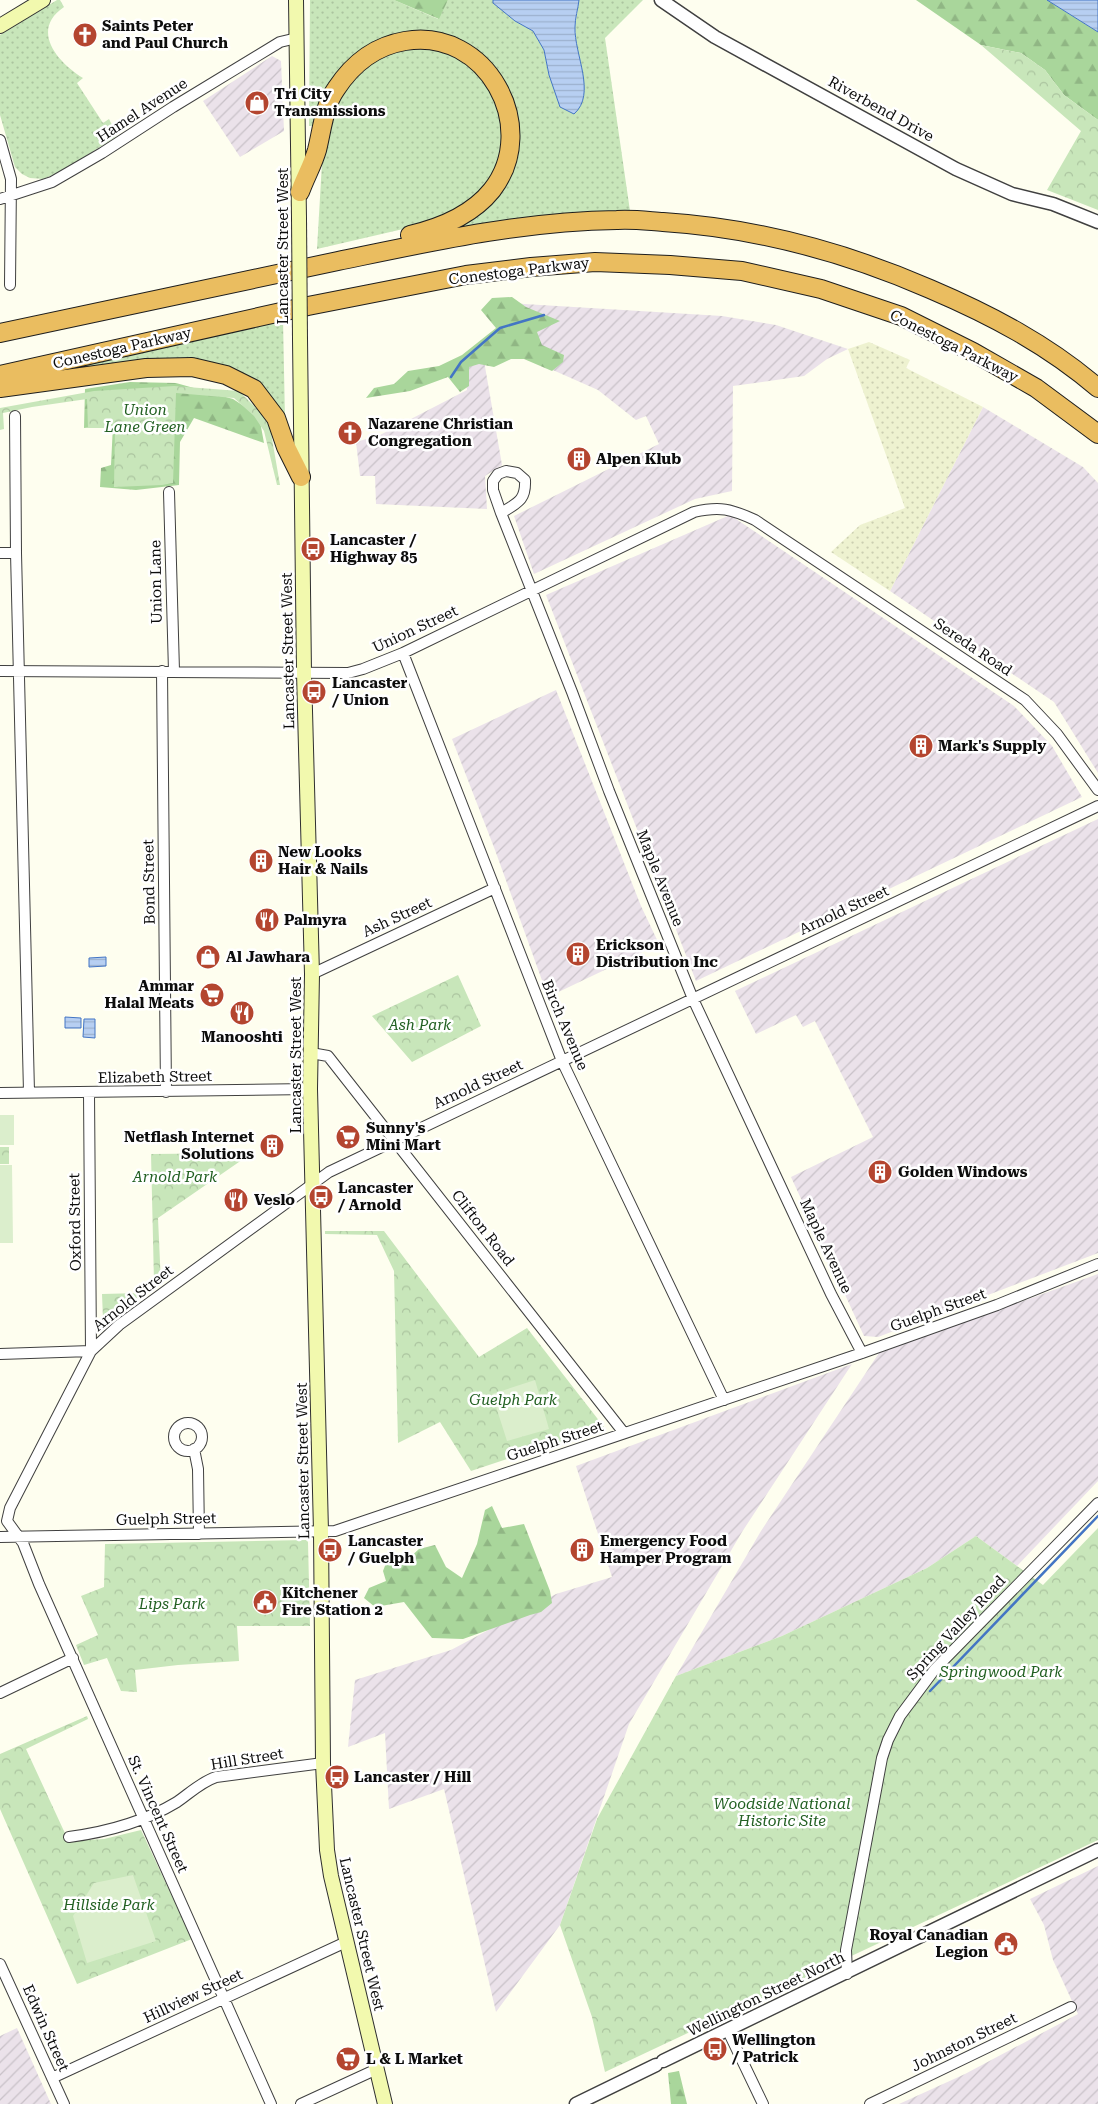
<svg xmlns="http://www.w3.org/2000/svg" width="1098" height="2104" font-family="'Roboto Serif',serif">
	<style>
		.industrial { fill: url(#industrial-furrows) }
		.farmland { fill: url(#farmland-dots) }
		.grass { fill: url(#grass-dots) }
		.forest { fill: url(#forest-firs) }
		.park { fill: url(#park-crowns) }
		.pitch { fill: #dbeecc }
		.water { fill: url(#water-rules); stroke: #4375c4 }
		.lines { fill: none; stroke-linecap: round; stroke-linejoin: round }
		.stream { stroke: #4375c4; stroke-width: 2.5 }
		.minor-casing { stroke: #404040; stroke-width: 12 }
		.tertiary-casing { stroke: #404040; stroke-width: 15 }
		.secondary-casing { stroke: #2f2f2f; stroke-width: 16 }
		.motorway-casing { stroke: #1e1e1e; stroke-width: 20 }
		.minor { stroke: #fff; stroke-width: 10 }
		.tertiary { stroke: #fff; stroke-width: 12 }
		.secondary { stroke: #f2f9ae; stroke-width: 14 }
		.motorway { stroke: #eabd60; stroke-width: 18 }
		.secondary-bridge-casing { stroke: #2f2f2f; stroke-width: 16; stroke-linecap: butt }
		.secondary-bridge { stroke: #f2f9ae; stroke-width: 14 }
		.labels { text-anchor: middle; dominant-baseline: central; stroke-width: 5; stroke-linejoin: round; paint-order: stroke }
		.poi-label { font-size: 15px; font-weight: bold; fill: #0d0d0d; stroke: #fff; text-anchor: start }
		.street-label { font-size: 15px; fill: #0d0d0d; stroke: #fff }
		.park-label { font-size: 15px; font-style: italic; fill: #226022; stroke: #fff }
	</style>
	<defs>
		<pattern id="industrial-furrows" width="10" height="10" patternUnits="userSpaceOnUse" patternTransform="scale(1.25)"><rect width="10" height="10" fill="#ebe2ea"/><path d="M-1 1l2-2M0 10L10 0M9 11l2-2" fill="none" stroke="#c8c1c8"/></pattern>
		<pattern id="farmland-dots" width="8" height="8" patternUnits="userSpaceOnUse" patternTransform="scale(1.25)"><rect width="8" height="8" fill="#eef2d0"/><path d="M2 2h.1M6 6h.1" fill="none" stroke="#cbceb1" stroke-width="1.8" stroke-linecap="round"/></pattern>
		<pattern id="grass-dots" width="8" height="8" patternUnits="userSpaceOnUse" patternTransform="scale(1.25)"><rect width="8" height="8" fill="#c8e6ba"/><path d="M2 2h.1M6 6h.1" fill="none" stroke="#abc49f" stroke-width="1.8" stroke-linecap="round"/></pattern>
		<pattern id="forest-firs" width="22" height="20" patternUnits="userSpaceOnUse" patternTransform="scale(1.25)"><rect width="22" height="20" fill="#a9d69b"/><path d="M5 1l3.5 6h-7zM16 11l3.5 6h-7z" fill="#90b684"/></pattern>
		<pattern id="park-crowns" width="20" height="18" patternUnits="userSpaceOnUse" patternTransform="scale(1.25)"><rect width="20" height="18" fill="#c8e6ba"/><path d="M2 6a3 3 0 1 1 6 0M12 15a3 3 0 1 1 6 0" fill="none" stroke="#abc49f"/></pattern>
		<pattern id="water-rules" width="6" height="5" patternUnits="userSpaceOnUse" patternTransform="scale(1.25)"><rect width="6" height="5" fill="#b7cff2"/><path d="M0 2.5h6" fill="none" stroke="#9cb1ce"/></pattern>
	</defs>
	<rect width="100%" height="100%" fill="#fefeef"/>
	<path class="industrial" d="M272,56l9,5 3,70 -44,26 -37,-56z
		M508,303l214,13 54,9 72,24 -21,10 -23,17 -71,10 -1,105 -37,8 -161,75 -20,-58 145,-72 -13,-28 -10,4 -38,-30 -86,-38z
		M483,355l19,110 -17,11 2,33 -111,-5 -1,-28h-15l-4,-34 24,-7 87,-45 -3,-27z
		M983,407l100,60 15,16v290l-44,-71 -164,-111z
		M730,515l284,191 38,40 30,51 -386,184 -150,-386z
		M556,690l85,216 18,38 -111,53 -53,-147 -43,-111z
		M1098,819v434l-220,84 -14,-1 -73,-159 82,-40 -58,-116 -12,6 -7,-12 -40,19 -21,-43z
		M1098,1274v207l-81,85 -41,-30 -49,32 -145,68 -106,40 85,-145 118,-178z
		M852,1364l-110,168 -113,192 -69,201 -64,87 -52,-223 -55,20 -4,-76 -37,14 7,-67 96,-30 105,-56 56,-17 -36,-111z
		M1098,1866v238h-199l66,-30 113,-60 -25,-54 -9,-35 -14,-26z
		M17,2028l34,76h-51v-68z"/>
	<path class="farmland" d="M869,342l41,18 -4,8 77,39 -93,184 -59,-39 29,-27 45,-17 -57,-159z"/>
	<path class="grass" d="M57,0h3l4,7c-34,23 -7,55 19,71l-6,5 26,40 6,-4 8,16 -3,3 -52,33 -19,8 -13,-1 -8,-4 -7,-7 -15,-52v-80z
		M310,0h84l44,19 10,-19h45l1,3 21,18 18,10 11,19 5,25 28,-22 -2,-26 4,-27h64l-38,38 25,173 -168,16v-6l52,-64 3,-38 -7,-28 -19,-27 -70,-31 -43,7 -31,21 -20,30 -10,35h-8z
		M426,47l20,5 16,7 13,12 19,24 9,31 -3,33 -7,18 -20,24 -44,22 -112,26 5,-86 8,-43 14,-32 11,-14 33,-22z
		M283,319l2,101 -57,-53 -186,10 -2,-5z"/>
	<path class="forest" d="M394,0h54l-9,19z
		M916,0h131l51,32v88l-34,-25 -19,-25 -24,-17 -40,-8z
		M512,297l14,10 34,14 -23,11 5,13 22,10 -1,7 -11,9 -28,-12h-13l-17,8 -15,-3 -10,3v19l-9,6 -12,-15 -38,14 -44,7 8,-10 20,-4 14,-13 31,-5 23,-11 34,-27 -15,-18 11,-12z
		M130,382l46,1 57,16 26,17 5,27 -70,-25 -14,24 -1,43 -43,5 -36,-3 1,-19 10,-3 2,-40 -29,3 1,-39z
		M492,1506l10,22 22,-4 26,67 2,12 -11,9 -11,3 -67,24 -31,-1 -28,-36 -29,5 -11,-9 5,-10 17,-7 -3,-10 5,-13 18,3 13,-12 16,-4 11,22 16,11 15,-34 8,-34z
		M679,2071l8,33h-16l-3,-31z"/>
	<path class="park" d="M981,45l40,8 24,17 19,25 34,25v90l-51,-20 34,-59z
		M174,386l65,5 20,20 11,16 10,58h-3l-13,-54 -10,-15 -20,-18 -58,-5 -3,90 -11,2 -48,2 1,-59h-27l-1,-29 -55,8 -29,6 1,16 -4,1v-22l94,-17z
		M458,975l23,51 -69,36 -40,-46z
		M0,1147h9v17h-9z
		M252,1153l-94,65 3,66 -53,38 -5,-3 -1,-25 39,-1 13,-11 -3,-128z
		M325,1231h59l95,126 48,-29 77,99 -133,44 -31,-49 -42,21 -4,-172 -17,-36 -52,-1z
		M1098,1528v312l-493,232 -13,-55 -32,-92 37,-106 79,-143 106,-40 145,-68 49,-32 67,49z
		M306,1540l2,2 2,84h-73l2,35 -61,4 -43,5 2,22 -16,-1 -14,-33 -23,7 -8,-20 22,-10 -17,-39 23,-9 1,-43z
		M87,1716l1,3 -62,30 37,80 6,12 35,-2 37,-9 51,109 -115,45 -77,-175v-55z"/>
	<path class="pitch" d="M0,1115h14v30h-14z
		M12,1165l1,78h-13v-78z
		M535,1380l14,49 -42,12 -15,-47z
		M133,1875l23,66 -69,22 -14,-47 21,-33z"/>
	<path class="water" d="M493,0h86c-1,9 -4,18 -4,27 -1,27 22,67 -1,87l-14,-7 -11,-32 -5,-25 -11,-19 -18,-10 -22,-18z
		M1047,0h51v32z
		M106,957v9l-17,1v-9z
		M65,1017l16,1v10h-16z
		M84,1019h11v19l-12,-1z"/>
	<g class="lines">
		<path class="stream" d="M451,377l10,-15 39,-34 44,-13
			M930,1691l168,-175"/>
		<defs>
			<path id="minor" d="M0,140l11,39 -1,106
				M0,199l52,-17 50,-29 71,-46 107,-65 17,-4
				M15,416l1,137 13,539
				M169,492l5,179
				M501,513c16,-10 25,-12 24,-33l-8,-7 -11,-2 -8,3 -5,7v9l8,23 71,179 37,99 84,208 138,295 31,59
				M0,553h16
				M403,653l159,408 162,339
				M0,671l348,2 15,-4 40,-16 291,-141c26,-6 37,-3 61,8l270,180 32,34 41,56
				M162,671l4,421
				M312,974l183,-86
				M311,1053l17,3 296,377
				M0,1093l310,-4
				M0,1354l91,-3 -2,-258
				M174 1437a14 14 0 1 1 28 0a14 14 0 1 1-28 0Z
				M194,1449l4,20 1,65
				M0,1537l335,-6 527,-178 135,-48 101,-41
				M0,1693l73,-35
				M69,1837c38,-5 75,-15 108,-35 13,-9 24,-20 39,-25l107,-14
				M0,1964l64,140
				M847,1974l-1,-24 36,-192 6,-18 12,-24 35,-47 163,-166
				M728,2031l35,73
				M52,2078l294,-136
				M271,2104l-232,-520 -16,-41 -16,-22 3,-13 81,-157 28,-26 210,-153 769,-366
				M301,2104l76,-35
				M870,2104l201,-97"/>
			<path id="tertiary" d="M661,0l54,37 241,132 56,25 41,10 45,18
				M663,2061l435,-211
				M576,2104l80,-39"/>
			<path id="secondary" d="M296,0l3,218
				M0,26l43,-26
				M300,339l4,334 8,301 -2,115 11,442 2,232 4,87 4,26 54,228"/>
			<path id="motorway" d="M300,192c5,-14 13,-28 17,-42 5,-20 7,-44 19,-61 17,-26 39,-43 69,-48 81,-14 136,86 87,149 -20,25 -52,38 -82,45
				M0,333c113,-24 225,-48 338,-72 92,-19 185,-40 279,-41 16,-1 31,1 46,2 93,6 182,30 267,67 61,26 118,56 168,99
				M0,375l308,-69 158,-31 65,-8 64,-5 75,3 72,6 79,18 80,27 72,36 63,36 62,46
				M0,388l146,-20 46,-1 34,8 28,14 22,29 10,29 15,30"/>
		</defs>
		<use href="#minor" class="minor-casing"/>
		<use href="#tertiary" class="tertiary-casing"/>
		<use href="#secondary" class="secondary-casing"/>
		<use href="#motorway" class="motorway-casing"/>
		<use href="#minor" class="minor"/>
		<use href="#tertiary" class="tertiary"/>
		<use href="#secondary" class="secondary"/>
		<use href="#motorway" class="motorway"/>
		<defs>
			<path id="secondary-bridge" d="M299,218l1,121"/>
		</defs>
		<use href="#secondary-bridge" class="secondary-bridge-casing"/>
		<use href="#secondary-bridge" class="secondary-bridge"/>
	</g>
	<defs>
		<symbol id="church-disc" viewBox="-11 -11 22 22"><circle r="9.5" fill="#b4452f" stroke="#fff"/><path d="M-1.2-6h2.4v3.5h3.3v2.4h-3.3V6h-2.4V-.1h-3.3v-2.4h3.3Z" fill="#fff"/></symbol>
		<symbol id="shop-disc" viewBox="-11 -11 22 22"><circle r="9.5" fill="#b4452f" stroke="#fff"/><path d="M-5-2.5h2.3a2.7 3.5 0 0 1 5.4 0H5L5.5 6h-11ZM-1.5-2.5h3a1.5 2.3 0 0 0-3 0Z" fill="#fff"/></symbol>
		<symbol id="building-disc" viewBox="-11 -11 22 22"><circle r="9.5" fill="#b4452f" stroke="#fff"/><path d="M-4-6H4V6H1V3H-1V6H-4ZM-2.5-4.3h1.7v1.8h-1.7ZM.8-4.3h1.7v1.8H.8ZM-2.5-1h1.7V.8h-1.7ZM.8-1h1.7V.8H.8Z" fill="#fff"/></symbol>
		<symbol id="bus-disc" viewBox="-11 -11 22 22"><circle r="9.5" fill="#b4452f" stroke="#fff"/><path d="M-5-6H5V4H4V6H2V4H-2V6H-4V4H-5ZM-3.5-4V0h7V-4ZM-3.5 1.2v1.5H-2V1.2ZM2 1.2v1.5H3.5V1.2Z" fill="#fff"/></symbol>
		<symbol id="restaurant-disc" viewBox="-11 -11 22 22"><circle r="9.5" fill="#b4452f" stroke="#fff"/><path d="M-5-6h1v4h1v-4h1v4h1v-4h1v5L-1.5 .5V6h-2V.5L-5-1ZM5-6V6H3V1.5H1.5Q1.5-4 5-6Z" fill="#fff"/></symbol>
		<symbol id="supermarket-disc" viewBox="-11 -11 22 22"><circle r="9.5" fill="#b4452f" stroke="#fff"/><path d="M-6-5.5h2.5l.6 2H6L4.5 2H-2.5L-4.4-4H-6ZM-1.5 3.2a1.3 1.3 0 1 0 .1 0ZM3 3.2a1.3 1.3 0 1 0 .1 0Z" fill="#fff"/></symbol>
		<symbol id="civic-disc" viewBox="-11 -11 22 22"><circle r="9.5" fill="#b4452f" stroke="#fff"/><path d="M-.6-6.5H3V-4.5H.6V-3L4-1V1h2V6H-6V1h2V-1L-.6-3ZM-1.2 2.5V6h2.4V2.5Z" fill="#fff"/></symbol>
	</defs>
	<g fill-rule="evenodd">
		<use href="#church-disc" x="71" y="21" width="28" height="28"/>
		<use href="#shop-disc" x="243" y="89" width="28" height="28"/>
		<use href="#church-disc" x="336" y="419" width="28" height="28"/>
		<use href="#building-disc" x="565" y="445" width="28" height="28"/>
		<use href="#bus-disc" x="299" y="535" width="28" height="28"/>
		<use href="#bus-disc" x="300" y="678" width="28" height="28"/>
		<use href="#building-disc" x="907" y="732" width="28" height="28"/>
		<use href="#building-disc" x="247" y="847" width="28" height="28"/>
		<use href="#restaurant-disc" x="253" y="906" width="28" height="28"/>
		<use href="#building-disc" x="564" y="940" width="28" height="28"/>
		<use href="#shop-disc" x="194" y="943" width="28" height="28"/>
		<use href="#supermarket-disc" x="198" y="981" width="28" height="28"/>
		<use href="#restaurant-disc" x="228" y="999" width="28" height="28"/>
		<use href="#supermarket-disc" x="334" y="1123" width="28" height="28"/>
		<use href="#building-disc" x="258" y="1132" width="28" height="28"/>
		<use href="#building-disc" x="866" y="1158" width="28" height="28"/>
		<use href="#bus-disc" x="307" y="1183" width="28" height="28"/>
		<use href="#restaurant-disc" x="222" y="1186" width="28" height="28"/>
		<use href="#bus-disc" x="316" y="1536" width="28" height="28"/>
		<use href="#building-disc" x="568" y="1536" width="28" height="28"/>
		<use href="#civic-disc" x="251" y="1588" width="28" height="28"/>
		<use href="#bus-disc" x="323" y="1763" width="28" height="28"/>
		<use href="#civic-disc" x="992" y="1930" width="28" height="28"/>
		<use href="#bus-disc" x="701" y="2035" width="28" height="28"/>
		<use href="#supermarket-disc" x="334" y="2045" width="28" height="28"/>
	</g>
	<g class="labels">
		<g class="poi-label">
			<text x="102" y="26">Saints Peter<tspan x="102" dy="17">and Paul Church</tspan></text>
			<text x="274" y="94">Tri City<tspan x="274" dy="17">Transmissions</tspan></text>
			<text x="368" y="424">Nazarene Christian<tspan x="368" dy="17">Congregation</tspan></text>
			<text x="596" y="459">Alpen Klub</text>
			<text x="330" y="540">Lancaster /<tspan x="330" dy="17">Highway 85</tspan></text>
			<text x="332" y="683">Lancaster<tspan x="332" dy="17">/ Union</tspan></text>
			<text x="938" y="746">Mark's Supply</text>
			<text x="278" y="852">New Looks<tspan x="278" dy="17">Hair &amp; Nails</tspan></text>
			<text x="284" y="920">Palmyra</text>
			<text x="596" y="945">Erickson<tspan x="596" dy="17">Distribution Inc</tspan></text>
			<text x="226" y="957">Al Jawhara</text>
			<text x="194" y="986" text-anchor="end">Ammar<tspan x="194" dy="17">Halal Meats</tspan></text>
			<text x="242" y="1037" text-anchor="middle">Manooshti</text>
			<text x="366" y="1128">Sunny's<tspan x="366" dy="17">Mini Mart</tspan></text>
			<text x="254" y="1137" text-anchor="end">Netflash Internet<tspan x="254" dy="17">Solutions</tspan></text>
			<text x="898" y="1172">Golden Windows</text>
			<text x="338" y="1188">Lancaster<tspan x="338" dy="17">/ Arnold</tspan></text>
			<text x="254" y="1200">Veslo</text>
			<text x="348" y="1541">Lancaster<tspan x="348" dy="17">/ Guelph</tspan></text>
			<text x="600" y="1541">Emergency Food<tspan x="600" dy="17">Hamper Program</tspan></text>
			<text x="282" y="1593">Kitchener<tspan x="282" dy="17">Fire Station 2</tspan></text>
			<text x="354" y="1777">Lancaster / Hill</text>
			<text x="988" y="1935" text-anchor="end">Royal Canadian<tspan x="988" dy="17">Legion</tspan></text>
			<text x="732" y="2040">Wellington<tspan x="732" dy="17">/ Patrick</tspan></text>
			<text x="366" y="2059">L &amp; L Market</text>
		</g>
		<g class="street-label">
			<text transform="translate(881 109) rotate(29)">Riverbend Drive</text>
			<text transform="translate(142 110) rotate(-33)">Hamel Avenue</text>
			<text transform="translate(283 246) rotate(-90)">Lancaster Street West</text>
			<text transform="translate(519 271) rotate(-7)">Conestoga Parkway</text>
			<text transform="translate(954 346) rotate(27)">Conestoga Parkway</text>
			<text transform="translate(122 348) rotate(-13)">Conestoga Parkway</text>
			<text transform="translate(156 582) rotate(-91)">Union Lane</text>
			<text transform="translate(415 629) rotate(-25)">Union Street</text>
			<text transform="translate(973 647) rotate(34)">Sereda Road</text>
			<text transform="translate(288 651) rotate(-91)">Lancaster Street West</text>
			<text transform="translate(660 878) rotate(68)">Maple Avenue</text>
			<text transform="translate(149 882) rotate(-91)">Bond Street</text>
			<text transform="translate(844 910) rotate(-25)">Arnold Street</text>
			<text transform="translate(397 917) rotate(-25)">Ash Street</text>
			<text transform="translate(565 1025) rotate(67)">Birch Avenue</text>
			<text transform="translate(296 1055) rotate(-90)">Lancaster Street West</text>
			<text transform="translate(155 1077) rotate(-1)">Elizabeth Street</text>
			<text transform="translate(478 1084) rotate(-25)">Arnold Street</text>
			<text transform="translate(75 1222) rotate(-91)">Oxford Street</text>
			<text transform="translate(483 1228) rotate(52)">Clifton Road</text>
			<text transform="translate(826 1246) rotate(65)">Maple Avenue</text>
			<text transform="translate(133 1298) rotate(-38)">Arnold Street</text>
			<text transform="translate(938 1310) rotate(-20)">Guelph Street</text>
			<text transform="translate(555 1441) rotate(-18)">Guelph Street</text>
			<text transform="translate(303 1461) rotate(-91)">Lancaster Street West</text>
			<text transform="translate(166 1519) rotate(-1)">Guelph Street</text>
			<text transform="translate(956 1628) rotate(-47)">Spring Valley Road</text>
			<text transform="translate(247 1759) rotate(-9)">Hill Street</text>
			<text transform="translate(158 1814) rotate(66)">St. Vincent Street</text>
			<text transform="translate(362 1934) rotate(77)">Lancaster Street West</text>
			<text transform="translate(766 1994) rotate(-26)">Wellington Street North</text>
			<text transform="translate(193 1996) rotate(-25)">Hillview Street</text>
			<text transform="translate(46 2028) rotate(66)">Edwin Street</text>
			<text transform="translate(964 2042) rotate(-26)">Johnston Street</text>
		</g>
		<g class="park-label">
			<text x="145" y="410">Union<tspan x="145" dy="17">Lane Green</tspan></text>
			<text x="420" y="1025">Ash Park</text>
			<text x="175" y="1177">Arnold Park</text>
			<text x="513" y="1400">Guelph Park</text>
			<text x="172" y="1604">Lips Park</text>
			<text x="1001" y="1672">Springwood Park</text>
			<text x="782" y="1804">Woodside National<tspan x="782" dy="17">Historic Site</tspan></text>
			<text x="109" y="1905">Hillside Park</text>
		</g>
	</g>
</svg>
